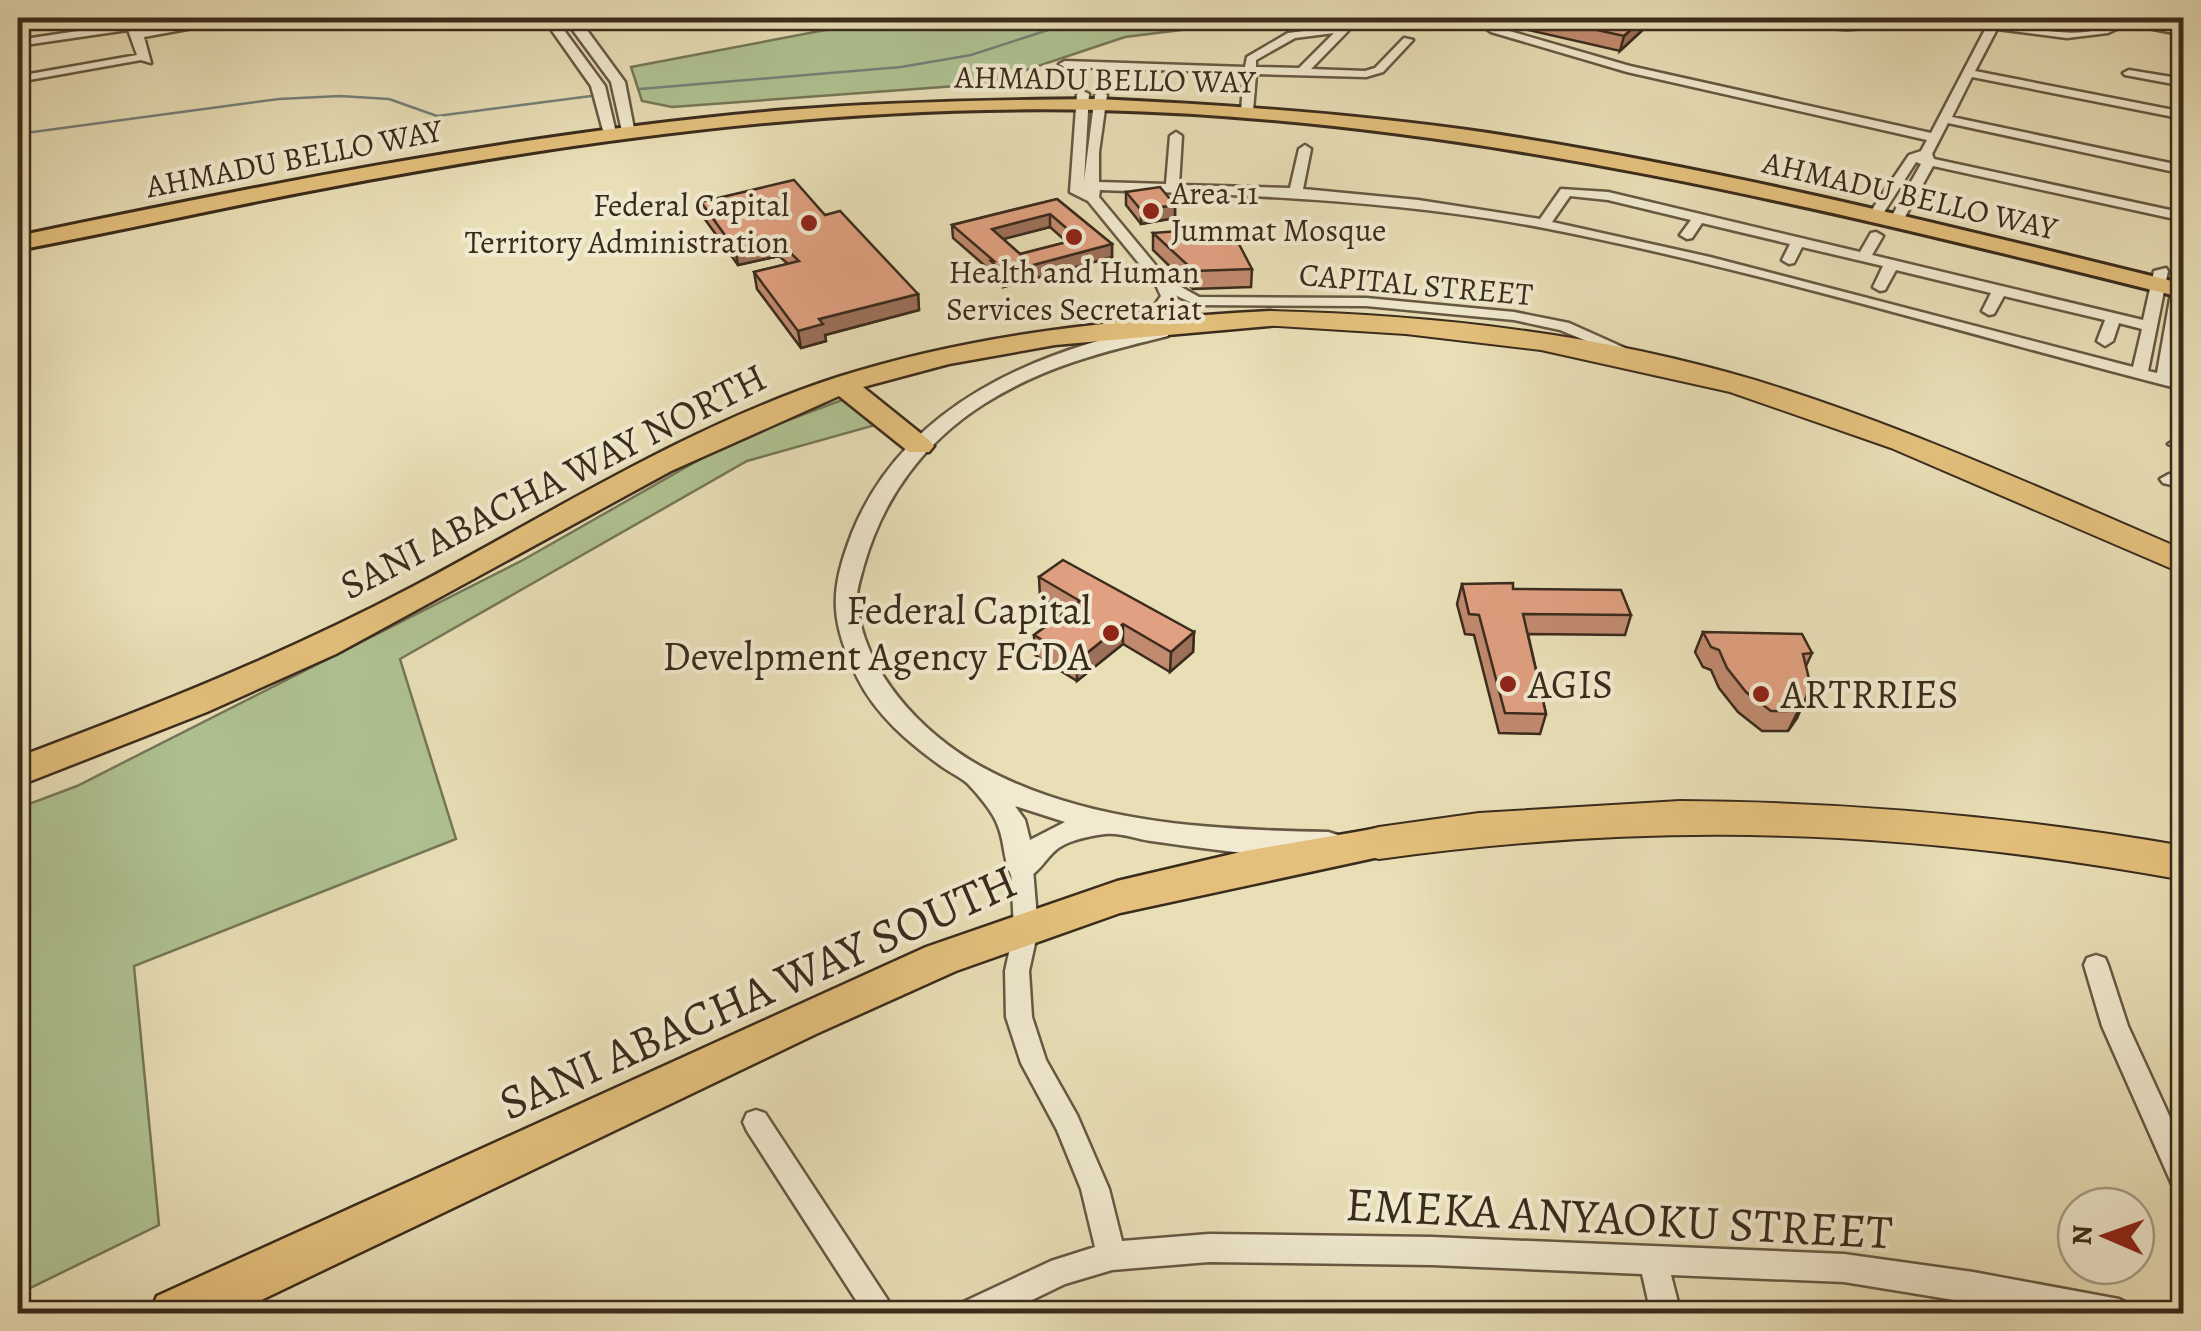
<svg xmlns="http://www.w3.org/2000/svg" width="2201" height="1331" font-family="Alegreya,serif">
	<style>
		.green { fill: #b0c393; stroke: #757758; stroke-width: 2.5 }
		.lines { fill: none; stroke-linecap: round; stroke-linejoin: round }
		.stream { stroke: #75817a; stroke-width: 2.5 }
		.minor-casing { stroke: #665843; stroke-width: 5 }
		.tertiary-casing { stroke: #665843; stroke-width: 5 }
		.primary-casing { stroke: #3a2b1c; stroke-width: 6 }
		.trunk-casing { stroke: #3a2b1c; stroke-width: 5 }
		.motorway-casing { stroke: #3a2b1c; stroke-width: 4 }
		.minor { fill: #f1ead0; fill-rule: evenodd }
		.tertiary { fill: #f1ead0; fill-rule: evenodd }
		.primary { fill: #e4c07c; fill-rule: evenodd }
		.trunk { fill: #e4c07c; fill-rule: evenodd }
		.motorway { fill: #e4c07c; fill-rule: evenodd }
		.wall { fill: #c18a6f; stroke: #3a2b1c; stroke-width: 2.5; fill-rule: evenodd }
		.shaded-wall { fill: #9d705a; stroke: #3a2b1c; stroke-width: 2.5 }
		.building { fill: #e0a081; stroke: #3a2b1c; stroke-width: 2.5; fill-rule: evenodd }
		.poi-dot { fill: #8f2418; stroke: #f1ead0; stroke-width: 4 }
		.labels { text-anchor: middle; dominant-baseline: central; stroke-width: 8; stroke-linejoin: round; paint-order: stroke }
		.far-street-label { font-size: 32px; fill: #3a2b1c; stroke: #f1ead0 }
		.far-poi-label { font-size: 32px; fill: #3a2b1c; stroke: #f1ead0; text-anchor: start }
		.street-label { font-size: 40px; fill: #3a2b1c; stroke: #f1ead0 }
		.poi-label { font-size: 40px; fill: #3a2b1c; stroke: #f1ead0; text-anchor: start }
		.near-street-label { font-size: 48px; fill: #3a2b1c; stroke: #f1ead0 }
	</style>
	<rect width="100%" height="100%" fill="#e9dfb7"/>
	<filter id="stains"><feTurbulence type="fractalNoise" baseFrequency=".002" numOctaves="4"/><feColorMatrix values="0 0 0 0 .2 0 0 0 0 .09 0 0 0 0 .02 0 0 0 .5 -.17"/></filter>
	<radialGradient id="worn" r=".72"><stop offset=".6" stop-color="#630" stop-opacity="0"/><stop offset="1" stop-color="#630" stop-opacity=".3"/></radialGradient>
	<path class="green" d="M858,18h421l-154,19 -141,47 -312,23 -30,-6 -11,-34 210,-40z
		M850,397l29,27 -132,37 -347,198 56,180 -322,127 25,259 -141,69v-486l59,-22 446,-226 209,-119z"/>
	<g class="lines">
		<path class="stream" d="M640,89l261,-22 70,-12 83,-27 99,-10
			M18,134l261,-35 61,-3 49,3 48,17 154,-20"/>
		<defs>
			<path id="minor" d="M226,18h21l-103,19 7,26 -10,-3 -123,22v-6l119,-21 -9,-25 -110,16v-6l113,-17 10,8z
				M1485,18h10l-3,6 7,4 131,38 301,67 56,-107 -29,-8c46,0 125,33 162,0l64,11v6l-57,-11 -19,9 -41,5 -70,-9 -22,42 209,41v7l-212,-42 -20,40 232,49v8l-236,-51 -16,31 2,5 250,54v8l-251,-55 -32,58h-10l-2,-3 32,-57 -5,-2 -37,58h-10l-2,-3 42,-62 12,-4 6,-11 -300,-68 -136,-40 -10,-7z
				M1806,18l47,5 18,-5h11c-22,18 -53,12 -76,0z
				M1344,26l5,3 -1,2 -37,38 54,2 10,-3 29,-30 9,2 -30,32 -17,5 -110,-3 -3,37 -6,4 -6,-4 3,-38 -179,-6 -6,-3 6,-3 180,6 2,-10 41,-24zM1334,33l-35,35 -43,-1v-7l39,-22z
				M2129,70l55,9v7l-59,-11 -2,-2z
				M1083,91l6,3 -5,87 11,-86 6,-3 6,3 -8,57v30l67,2 4,-48 6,-4 6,4 -3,49 111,3 9,-39 6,-4 6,4 -8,40 115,11 122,19 21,-30 47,3 252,60 11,-19 5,-1 7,4 -11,19 271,65 11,-49 12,-3 2,3 -20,100 9,2 17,-97 10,-4v33l-12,72 12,3v10c-213,-54 -424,-120 -640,-162 -147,-28 -295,-33 -444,-38l-1,7 68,82 32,18 167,1 148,14 55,11 67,30 -8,5 -5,-2 -63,-26 -46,-10 -148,-14 -170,-1 -21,-10 -10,17 -47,19h-10v-6l46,-19 7,-10 -6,-13 -67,-82 -18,-9 7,-98zM1570,196l38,4 83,20 -11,15 7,4 5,-1 10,-15 88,21 -8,16 7,4 5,-1 8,-16 81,19 -10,21 7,4 5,-1 11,-20 95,23 -9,18 7,4 5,-1 10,-18 101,24 -8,21 8,5 8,-5 6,-18 23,6 -9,38 -423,-110 -158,-35z
				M2176,439l8,2v10l-16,-7z
				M2169,474l15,4v10l-21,-5 -3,-4z
				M1022,860l8,3 3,6 5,61 -9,41 3,46 14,43 31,55 32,74 13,52 87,-7 223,3 412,17 129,18 146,27 10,5 5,10h-94l-196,-32 -173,-7 10,39h-30l-9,-40 -210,-9 -223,-3 -97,8 -47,14 -62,30h-49l5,-10 92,-43 44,-14 -14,-58 -24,-59 -36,-67 -15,-46 -1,-46 9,-41 -3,-61 3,-6z
				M2096,955l9,3 3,7 20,61 56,122v45l-10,-4 -72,-163 -18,-61 3,-7z
				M756,1110l9,3 132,201h-32l-118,-183 -4,-9 4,-9z"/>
			<path id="tertiary" d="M543,18h12l50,68 12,51 -13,-3 -13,-48z
				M571,22h10l44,60 10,52 -13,-3 -11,-49 -42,-57z
				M1161,326l7,2v8c-66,16 -126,31 -184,68 -60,38 -101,94 -120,161 -3,12 -8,24 -7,37 6,70 65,131 123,164 105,58 231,64 348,66l10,3 4,8 -4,8c-42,13 -141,-4 -187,-10 -14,-2 -32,-9 -46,-7 -15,2 -32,5 -45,13 -18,12 -24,38 -48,30 -9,-16 -7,-35 -14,-51 -4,-13 -22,-34 -31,-43 -7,-6 -18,-11 -26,-17 -32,-23 -65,-51 -83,-87 -28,-59 -29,-86 -6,-146 51,-127 184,-183 309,-207zM1015,806l50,16 -35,18 -5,-20z"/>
			<path id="primary" d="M1097,99c131,6 261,15 391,34 235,36 465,94 696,151v14c-357,-89 -716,-179 -1085,-188 -261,-6 -523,30 -779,79 -101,19 -201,42 -302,61v-14c253,-53 510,-104 769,-126 103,-8 206,-10 310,-11z"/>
			<path id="trunk" d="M1270,311l9,2 4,6 -4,6 -224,20 -106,19 -86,23 66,53 5,6 -5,6h-20l-70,-56 -168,75 -335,183 -129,58 -189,74v-29c134,-50 267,-103 394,-170 140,-74 275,-161 426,-210 141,-45 286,-58 432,-66z
				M1379,828l14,4 6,11 -6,11 -273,59 -164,58 -140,63 -584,280h-83l8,-18 769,-349 191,-66 128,-30z"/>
			<path id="motorway" d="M1270,311c164,4 327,22 485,69 147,45 287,109 429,170v24l-293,-126 -161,-56 -189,-42 -135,-16 -146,-9 -4,-6z
				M1680,801c170,1 336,16 504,45v34c-280,-51 -523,-60 -805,-21l-15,-4 -6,-12 6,-12 15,-4 100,-14z"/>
		</defs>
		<use href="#minor" class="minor-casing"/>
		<use href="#tertiary" class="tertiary-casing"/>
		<use href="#primary" class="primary-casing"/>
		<use href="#trunk" class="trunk-casing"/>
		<use href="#motorway" class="motorway-casing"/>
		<use href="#minor" class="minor"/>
		<use href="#tertiary" class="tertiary"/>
		<use href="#primary" class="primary"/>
		<use href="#trunk" class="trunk"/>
		<use href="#motorway" class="motorway"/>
	</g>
	<path class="wall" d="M1500,18h150l-1,6 -29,27 -122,-28z
		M1126,192l49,13v13l-34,6 -15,-19z
		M1057,199l55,45v13l-109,30 -11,-12 -1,-4 -38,-33 -1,-13zM1050,227l17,15 -47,12 -17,-15z
		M701,202l124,13 93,79 1,16 -94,25 1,6 -25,7 -44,-59 -3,-17 34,-8 -9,-8 -41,9 -34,-47z
		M1153,233l99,36 -1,18 -58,2 -40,-39z
		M1039,577l155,55 -1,20 -23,20 -47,-28 -46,37 -42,-26 -1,-20 31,-23 -25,-15z
		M1462,584l51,5 118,26 -6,20 -97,-1 18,80 -6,20 -41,-1 -25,-98 -9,-1 -8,-30z
		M1703,632l109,21 -6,13 -9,52 -9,13h-26l-24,-19 -19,-24 -8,-18 -8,-3 -8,-15z"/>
	<path class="shaded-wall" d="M1644,18h6l-1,6 -29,27 4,-15z
		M1175,205v13l-34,6v-14z
		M1050,214v13l-58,15v-13z
		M777,240l2,16 -41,9 -3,-16z
		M1112,244v13l-109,30v-14z
		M918,294l1,16 -94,25 1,6 -25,7 -3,-17 21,-12z
		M1123,624v20l-46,37v-20z
		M1194,632l-1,20 -23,20 1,-20z
		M1806,698l-9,20 -9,13 10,-20z"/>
	<path class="building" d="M1542,18h102l-20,18z
		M794,180l31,35 15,-4 78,83 -99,25 4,5 -25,7 -44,-59 45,-11 -22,-21 -42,9 -34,-47z
		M1160,187l15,18 -34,5 -15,-18z
		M1057,199l55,45 -109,29 -12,-12h3l-42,-36zM1050,214l29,25 -59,15 -28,-25z
		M1230,227l22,42 -58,2 -41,-38z
		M1063,560l131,72 -23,20 -48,-28 -46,37 -43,-26 46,-34 -41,-24z
		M1513,583v6l108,1 10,25 -108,-1 23,100 -41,-1 -26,-98 -10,-1 -7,-30z
		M1703,632l99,2 10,19 -9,1 7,29 -4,15 -8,13h-27l-25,-19 -19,-24 -8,-18 -8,-3z"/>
	<g class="poi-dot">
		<circle cx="1151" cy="211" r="10"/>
		<circle cx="809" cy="223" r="10"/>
		<circle cx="1074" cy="237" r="10"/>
		<circle cx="1111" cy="633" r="10"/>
		<circle cx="1508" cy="684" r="10"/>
		<circle cx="1761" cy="694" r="10"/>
	</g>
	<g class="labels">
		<g class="far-street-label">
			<text transform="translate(1105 79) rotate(1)">AHMADU BELLO WAY</text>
			<text transform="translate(294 158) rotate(-11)">AHMADU BELLO WAY</text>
			<text transform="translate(1910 195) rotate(13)">AHMADU BELLO WAY</text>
			<text transform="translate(1416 284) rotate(5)">CAPITAL STREET</text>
		</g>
		<g class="far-poi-label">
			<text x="1171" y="193">Area 11<tspan x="1171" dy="37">Jummat Mosque</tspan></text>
			<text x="789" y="205" text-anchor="end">Federal Capital<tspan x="789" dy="37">Territory Administration</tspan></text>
			<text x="1074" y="272" text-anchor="middle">Health and Human<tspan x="1074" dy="37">Services Secretariat</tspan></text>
		</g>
		<g class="street-label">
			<text transform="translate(553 481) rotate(-27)">SANI ABACHA WAY NORTH</text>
		</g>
		<g class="poi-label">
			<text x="1091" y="610" text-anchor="end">Federal Capital<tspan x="1091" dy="46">Develpment Agency FCDA</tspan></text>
			<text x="1528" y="684">AGIS</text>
			<text x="1781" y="694">ARTRRIES</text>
		</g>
		<g class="near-street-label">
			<text transform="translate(758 992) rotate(-24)">SANI ABACHA WAY SOUTH</text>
			<text transform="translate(1619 1218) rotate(3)">EMEKA ANYAOKU STREET</text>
		</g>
	</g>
	<rect width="2201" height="1331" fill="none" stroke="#e9dfb7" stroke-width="60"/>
	<rect x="20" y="20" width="2161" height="1291" fill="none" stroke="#3a2b1c" stroke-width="5"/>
	<rect x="30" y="30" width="2141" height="1271" fill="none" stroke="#3a2b1c" stroke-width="2.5"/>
	<g transform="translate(2106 1236) rotate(272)"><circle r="48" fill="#f1ead0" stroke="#a89e88" stroke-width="2.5"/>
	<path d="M0-8L18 38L0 25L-18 38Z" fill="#8f2418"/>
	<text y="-15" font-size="28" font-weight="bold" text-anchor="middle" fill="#3a2b1c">N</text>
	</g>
	<rect width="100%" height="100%" filter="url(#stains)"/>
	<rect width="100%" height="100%" fill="url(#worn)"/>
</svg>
